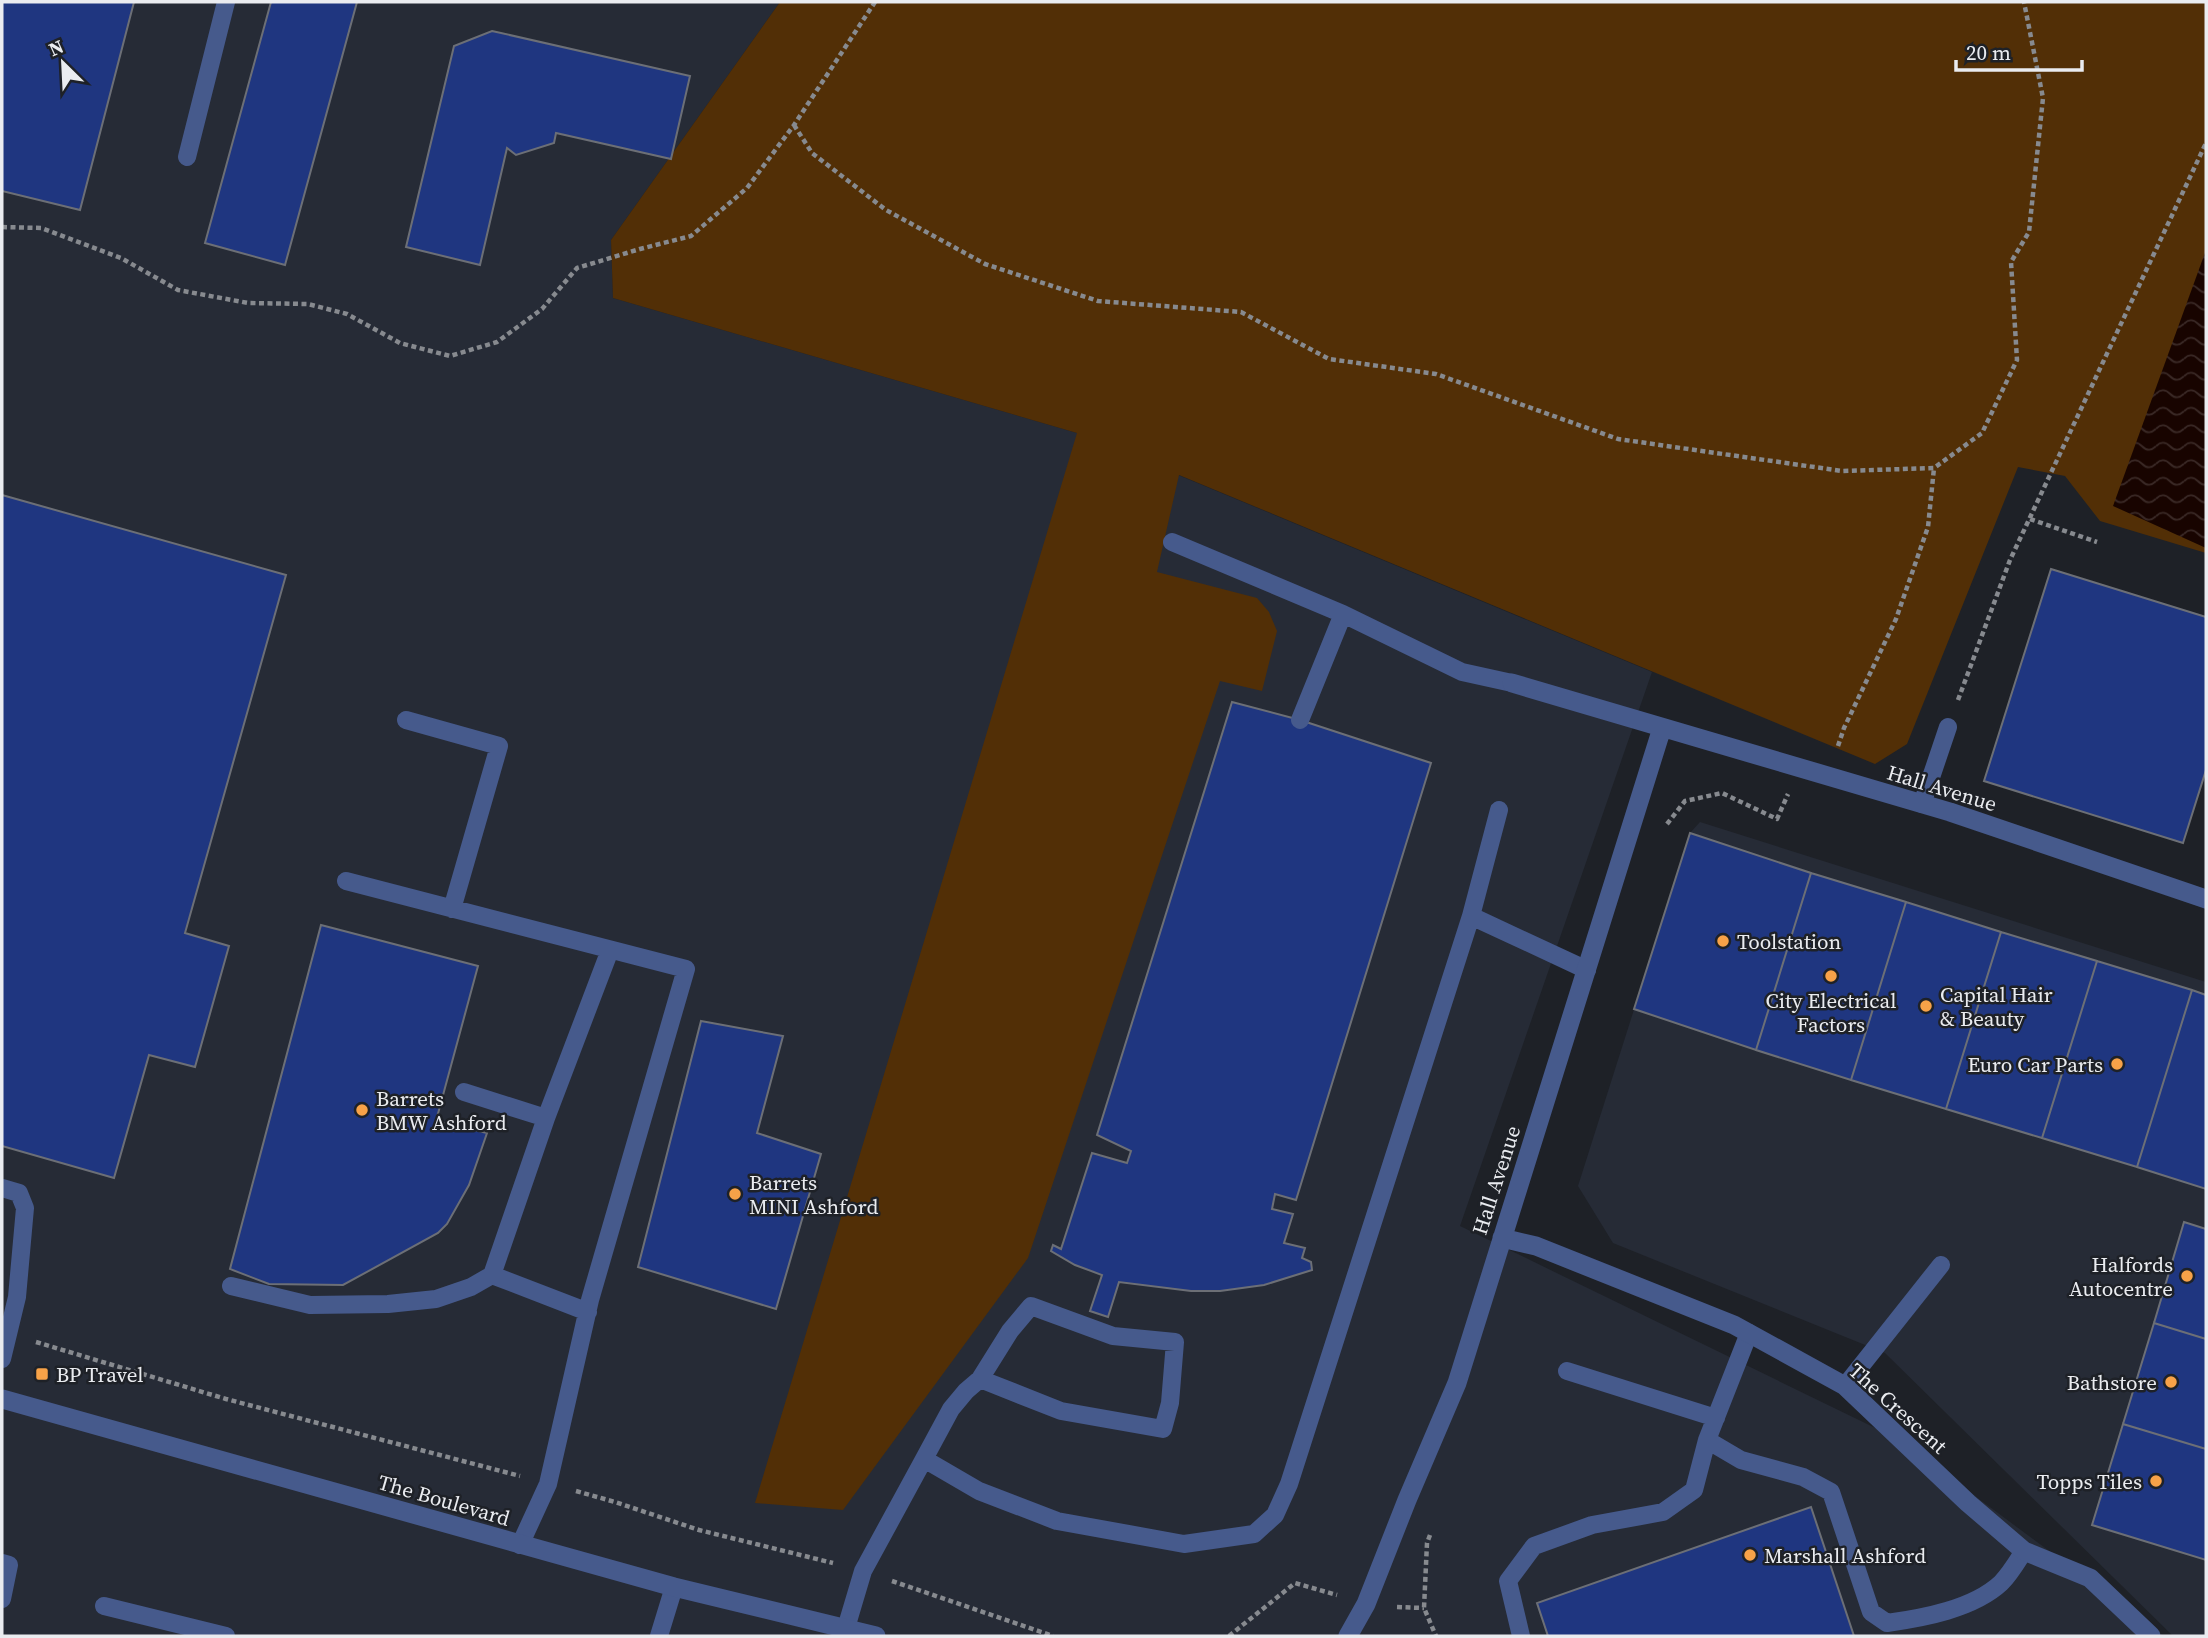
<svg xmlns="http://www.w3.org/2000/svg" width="2208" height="1638" font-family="'Source Serif 4',serif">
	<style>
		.built { fill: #262b36 }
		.grass { fill: #522f06 }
		.water { fill: url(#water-waves) }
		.building { fill: #1f3680; stroke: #6c6f76; stroke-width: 2 }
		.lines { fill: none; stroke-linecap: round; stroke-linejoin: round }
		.path { stroke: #878a8f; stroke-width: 4.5; stroke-dasharray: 5 3.5; stroke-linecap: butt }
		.service { stroke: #465a8c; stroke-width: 18 }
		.minor { stroke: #465a8c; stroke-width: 19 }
		.tertiary { stroke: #465a8c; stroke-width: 19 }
		.poi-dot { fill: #f7a248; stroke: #1e2127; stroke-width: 2.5 }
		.labels { text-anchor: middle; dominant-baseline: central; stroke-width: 5; stroke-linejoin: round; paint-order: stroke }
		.street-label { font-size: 21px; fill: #eaecf0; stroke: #1e2127 }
		.poi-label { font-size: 21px; fill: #eaecf0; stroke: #1e2127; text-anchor: start }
	</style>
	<defs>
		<pattern id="water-waves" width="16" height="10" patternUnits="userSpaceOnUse" patternTransform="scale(1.75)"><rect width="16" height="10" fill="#180400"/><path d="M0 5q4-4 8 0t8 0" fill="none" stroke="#3a2926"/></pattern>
	</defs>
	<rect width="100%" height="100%" fill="#1e2127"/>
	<path class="built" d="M2,2h778l-169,238 2,58 464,135 575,239 -192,554 438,213 266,197h-2162z
		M1700,822l506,160v654h-33l-288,-283 -272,-110 -35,-57 112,-353z"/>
	<path class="grass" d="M780,2h1426v551l-106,-32 -35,-45 -47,-9 -111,277 -32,20 -696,-289 -22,97 100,26 12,14 8,19 -15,60 -42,-10 -192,577 -185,252 -88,-7 322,-1070 -464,-135 -2,-58z"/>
	<path class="water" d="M2206,250v298l-93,-42z"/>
	<path class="building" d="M2,2h132l-54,208 -78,-19z
		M271,2h86l-72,263 -80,-22z
		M492,31l198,45 -19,83 -115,-26 -2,10 -38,12 -9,-7 -27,117 -74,-18 48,-201z
		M2,495l284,80 -101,358 44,13 -34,121 -46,-12 -35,123 -112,-32z
		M2051,569l155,48v153l-23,73 -199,-62z
		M1232,702l68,18 131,43 -135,437 -21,-6 -3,15 21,5 -9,29 21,5 -3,10 9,4 1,8 -48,15 -44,6h-29l-72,-9 -11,35 -18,-6 12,-36 -27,-10 -24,-14 2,-6 8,4 31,-96 35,10 4,-12 -34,-16z
		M1690,833l121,40 -55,177 -122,-41z
		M1811,873l95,29 -55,178 -95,-30z
		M1906,902l95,30 -55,177 -95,-29z
		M321,925l157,41 -42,155 51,12 -18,52 -22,39 -9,9 -95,52 -74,-1 -39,-15z
		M2001,932l96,29 -55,177 -96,-29z
		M2097,961l95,29 -55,177 -95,-29z
		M2192,990l14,5v194l-69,-22z
		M701,1021l82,15 -26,97 64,21 -45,155 -138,-42z
		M2184,1222l22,7v110l-52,-16z
		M2154,1323l52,16v110l-83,-25z
		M2123,1424l83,25v111l-114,-35z
		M1811,1507l43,129h-306l-11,-33z"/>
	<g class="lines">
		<path class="path" d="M794,125l18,28 74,57 99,54 113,37 143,11 88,47 107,15 182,65 224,32 92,-3 48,-35 35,-73 -6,-98 18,-30 14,-134 -19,-96
			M2,227l39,1 80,30 57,32 70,13 60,1 39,10 53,29 50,13 47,-14 45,-33 35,-41 63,-19 51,-13 56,-48 47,-63 81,-123
			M2030,519l67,23
			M1958,700l52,-140 196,-417
			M1838,746l6,-18 52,-109 32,-92 6,-59
			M1667,824l18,-23 37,-8 55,26 11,-25
			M36,1342l190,57 294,77
			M576,1491l39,11 84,28 134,33
			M1430,1535l-3,8 -3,65 12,28
			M892,1581l161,55
			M1397,1607l27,1
			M1229,1636l66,-53 42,12"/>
		<path class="service" d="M187,157l39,-155
			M1172,542l171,72 119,58 50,11
			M406,720l93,26 -47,163
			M1300,720l43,-106
			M1922,804l26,-77
			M346,881l340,88 -96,331 -42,184 -28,61
			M1471,916l28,-106
			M464,1092l82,26
			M2,1188l17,5 6,15 -8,89 -15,62
			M231,1286l79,19 78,-1 48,-5 35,-12 21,-12
			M588,1312l-96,-37 54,-157 64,-168
			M1567,1371l149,47
			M1845,1386l96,-121
			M1707,1440l34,20 62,17 28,15 40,120 16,11c36,-5 86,-14 114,-40 9,-9 16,-21 23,-32
			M924,1459l27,-50 15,-18 14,-12 30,-48 21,-25 82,30 62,6 -5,61 -7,26 -102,-18 -81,-32
			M2,1563l7,2 -7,34
			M104,1606l122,30
			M846,1628l17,-57 61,-112 55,32 78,30 127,23 70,-10 21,-19 14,-31 182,-568 116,54
			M659,1636l15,-49
			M1521,1636l-13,-55 26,-35 58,-21 71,-13 31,-22 13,-50 42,-107"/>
		<path class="minor" d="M1512,683l438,129 256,87
			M1502,1238l34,8 198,79 111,61 123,117 56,48 66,27 61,58
			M1348,1636l18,-32 41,-104 50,-117 205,-655"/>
		<path class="tertiary" d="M2,1399l672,188 202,49"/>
	</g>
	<g class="poi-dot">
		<circle cx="1723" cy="941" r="7"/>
		<circle cx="1831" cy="976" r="7"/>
		<circle cx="1926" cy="1006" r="7"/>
		<circle cx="2117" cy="1064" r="7"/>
		<circle cx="362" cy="1110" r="7"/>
		<circle cx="735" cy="1194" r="7"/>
		<circle cx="2187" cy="1276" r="7"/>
		<rect x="35" y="1367" width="14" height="14" rx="3.5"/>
		<circle cx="2171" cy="1382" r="7"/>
		<circle cx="2156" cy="1481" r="7"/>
		<circle cx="1750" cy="1555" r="7"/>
	</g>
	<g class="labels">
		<g class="street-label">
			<text transform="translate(1942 788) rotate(17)">Hall Avenue</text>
			<text transform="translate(1496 1180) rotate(-72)">Hall Avenue</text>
			<text transform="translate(1898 1408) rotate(42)">The Crescent</text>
			<text transform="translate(444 1500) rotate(16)">The Boulevard</text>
		</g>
		<g class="poi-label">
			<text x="1737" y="941">Toolstation</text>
			<text x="1940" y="994">Capital Hair<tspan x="1940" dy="24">&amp; Beauty</tspan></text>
			<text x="1831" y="1000" text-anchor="middle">City Electrical<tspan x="1831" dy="24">Factors</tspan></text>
			<text x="2103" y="1064" text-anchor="end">Euro Car Parts</text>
			<text x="376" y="1098">Barrets<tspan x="376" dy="24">BMW Ashford</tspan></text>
			<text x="749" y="1182">Barrets<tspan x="749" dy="24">MINI Ashford</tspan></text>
			<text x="2173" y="1264" text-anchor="end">Halfords<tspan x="2173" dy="24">Autocentre</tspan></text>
			<text x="56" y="1374">BP Travel</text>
			<text x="2157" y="1382" text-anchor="end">Bathstore</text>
			<text x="2142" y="1481" text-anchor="end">Topps Tiles</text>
			<text x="1764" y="1555">Marshall Ashford</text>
		</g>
	</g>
	<rect width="2208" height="1638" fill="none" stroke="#eaecf0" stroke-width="7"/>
	<g transform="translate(63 63) rotate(336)" stroke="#1e2127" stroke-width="5" paint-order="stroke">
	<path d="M0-5L12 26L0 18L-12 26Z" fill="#eaecf0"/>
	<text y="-10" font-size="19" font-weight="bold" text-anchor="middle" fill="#eaecf0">N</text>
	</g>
	<path d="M1956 60v10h126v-10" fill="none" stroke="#eaecf0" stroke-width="3.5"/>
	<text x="1966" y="60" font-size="21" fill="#eaecf0" stroke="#1e2127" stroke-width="5" paint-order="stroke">20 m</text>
</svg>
